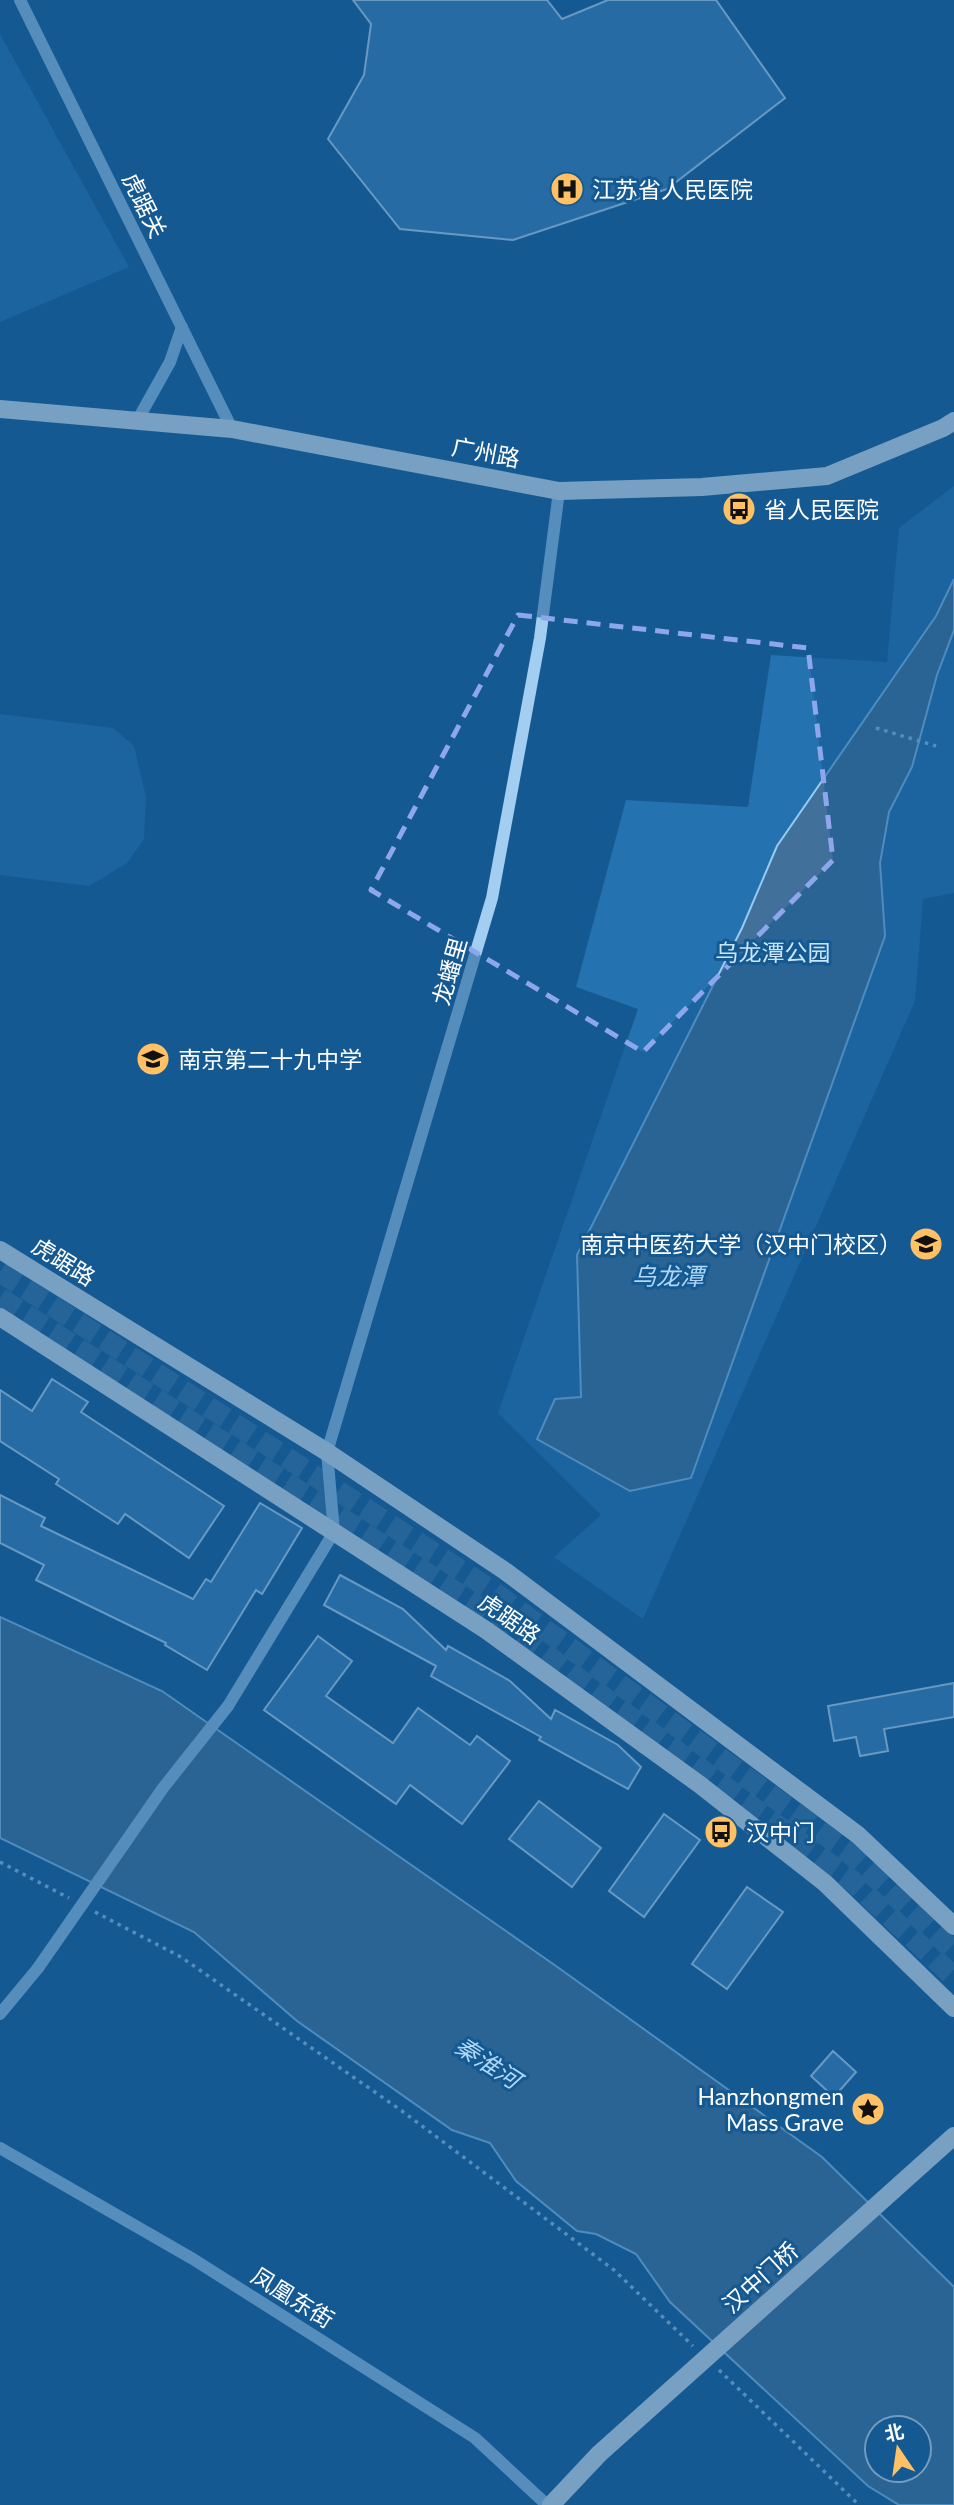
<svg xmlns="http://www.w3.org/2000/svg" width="954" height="2505" font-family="Lato,'Noto Sans SC',sans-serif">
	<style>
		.green { fill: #2472af }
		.water { fill: #41719a; stroke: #95cbf4; stroke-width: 2; fill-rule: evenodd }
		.building { fill: #3d82ba; stroke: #cae6fc; stroke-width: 2 }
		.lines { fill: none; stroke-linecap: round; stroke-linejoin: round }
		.highway-tunnel { stroke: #3872a2; stroke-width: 21; stroke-dasharray: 21 10; stroke-linecap: butt }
		.path { stroke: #a3cef1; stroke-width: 3.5; stroke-dasharray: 3.5 5; stroke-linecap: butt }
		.minor { stroke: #a3cef1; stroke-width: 12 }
		.major { stroke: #edf6ff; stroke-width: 18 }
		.minor-bridge { stroke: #a3cef1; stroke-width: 12 }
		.major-bridge { stroke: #edf6ff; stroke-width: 18 }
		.marked { fill: none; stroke: #8ea6ec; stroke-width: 5; stroke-dasharray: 14 9; stroke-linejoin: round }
		.labels { text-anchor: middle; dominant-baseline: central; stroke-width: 6; stroke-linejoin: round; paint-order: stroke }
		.poi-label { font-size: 23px; fill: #fff; stroke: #155992; text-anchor: start }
		.street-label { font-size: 23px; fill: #fff; stroke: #155992 }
		.park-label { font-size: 23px; fill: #cae6fc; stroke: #155992 }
		.water-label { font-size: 24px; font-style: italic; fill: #afd8f8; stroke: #155992 }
	</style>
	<rect width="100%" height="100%" fill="#155992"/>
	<path class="green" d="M0,34l129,233 -129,55z
		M954,486v407l-31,6 -8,102 -272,618 -89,-62 47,-42 -103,-102 140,-404 -62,-22 50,-187 122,7 23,-152 116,7 12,-134z
		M0,714l113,14 21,18 12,51 -2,42 -17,24 -38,23 -89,-11z"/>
	<path class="water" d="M954,579v51l-17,45 -25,92 -23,45 -9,51 5,73 -194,542 -61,13 -93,-52 18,-40 26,-2 -4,-142 165,-327 35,-82 159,-230z
		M0,1617l162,74 394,275 266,191 132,130v218h-55l-31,-19 -198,-184 -34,-48 -40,-20 -19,-3 -61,-50 -26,-38 -38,-13 -155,-109 -103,-89 -194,-94zM877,2428h42v42h-42z"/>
	<path class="building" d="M353,0h194l15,19 46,-19h108l69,98 -118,91 -154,51 -113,-11 -72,-90 36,-64 7,-51z
		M52,1379l36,23 -7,10 143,94 -35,52 -64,-44 -7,10 -62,-40 3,-5 -59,-38v-51l32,21z
		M0,1495l45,23 -4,8 152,73 13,-20 5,3 49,-79 42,25 -40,66 -6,-4 -49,80 -42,-25 1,-2 -130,-63 8,-15 -44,-22z
		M340,1575l63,34 43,41 2,-4 62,35 41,38 4,-9 63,35 23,22 -13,22 -89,-49 2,-3 -110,-61 5,-10 -112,-61z
		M318,1636l34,25 -26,35 67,47 25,-35 52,37 7,-9 33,25 -48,63 -52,-39 -14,19 -132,-94z
		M954,1683v34l-70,12 4,22 -28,5 -4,-19 -22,4 -6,-35z
		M539,1801l62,47 -29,39 -63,-48z
		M664,1814l36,26 -56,77 -35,-26z
		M747,1887l36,25 -56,77 -35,-25z
		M833,2051l23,21 -22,25 -23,-21z"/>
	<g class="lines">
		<path class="highway-tunnel" d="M0,1272l488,316 359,263 107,100
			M0,1298l499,322 351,259 104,98"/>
		<path class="path" d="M876,728l60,18
			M0,1862l69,36
			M95,1912l86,45 221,154 212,159 79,76
			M719,2370l140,135"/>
		<path class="minor" d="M20,0l212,429
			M137,421l33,-59 12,-35
			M228,1706l106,-174 -7,-80 165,-554 48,-260 19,-147
			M0,2014l38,-46
			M0,2148l193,111 282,179 72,67"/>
		<path class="major" d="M0,409l232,20 327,62 143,-4 125,-11 116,-48 11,-7
			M0,1250l327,202 178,119 353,264 96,91
			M0,1317l486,313 213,154 126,99 129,125
			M551,2505l48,-51"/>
		<path class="minor-bridge" d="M38,1968l125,-180 65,-82"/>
		<path class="major-bridge" d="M599,2454l355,-318"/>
	</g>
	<path d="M0 0H954V2505H0ZM518,615l290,33 25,212 -190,192 -272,-162z" fill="#155992" fill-opacity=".55" fill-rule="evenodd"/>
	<path class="marked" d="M518,615l290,33 25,212 -190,192 -272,-162z"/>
	<defs>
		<symbol id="hospital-disc" viewBox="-11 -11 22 22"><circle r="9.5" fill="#ffc163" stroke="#155992"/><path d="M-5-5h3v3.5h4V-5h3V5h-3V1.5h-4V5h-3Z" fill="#111"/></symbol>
		<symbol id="bus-disc" viewBox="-11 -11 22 22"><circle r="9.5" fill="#ffc163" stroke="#155992"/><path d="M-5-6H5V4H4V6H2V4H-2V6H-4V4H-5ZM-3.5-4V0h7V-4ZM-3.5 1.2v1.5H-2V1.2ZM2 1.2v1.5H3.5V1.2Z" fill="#111"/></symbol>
		<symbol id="school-disc" viewBox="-11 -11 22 22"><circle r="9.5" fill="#ffc163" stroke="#155992"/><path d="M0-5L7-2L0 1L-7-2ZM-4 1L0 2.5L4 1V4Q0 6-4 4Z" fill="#111"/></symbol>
		<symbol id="university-disc" viewBox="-11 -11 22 22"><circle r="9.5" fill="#ffc163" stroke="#155992"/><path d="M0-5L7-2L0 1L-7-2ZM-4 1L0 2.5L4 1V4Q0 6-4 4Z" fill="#111"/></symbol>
		<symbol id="sight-disc" viewBox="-11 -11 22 22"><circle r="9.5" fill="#ffc163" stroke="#155992"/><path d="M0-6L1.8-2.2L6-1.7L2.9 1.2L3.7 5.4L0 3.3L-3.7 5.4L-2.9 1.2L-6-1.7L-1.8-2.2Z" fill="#111"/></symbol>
	</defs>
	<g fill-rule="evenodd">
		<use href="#hospital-disc" x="548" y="170" width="38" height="38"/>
		<use href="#bus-disc" x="720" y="490" width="38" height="38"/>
		<use href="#school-disc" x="134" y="1040" width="38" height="38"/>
		<use href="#university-disc" x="907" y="1225" width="38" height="38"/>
		<use href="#bus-disc" x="702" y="1813" width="38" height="38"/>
		<use href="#sight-disc" x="849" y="2090" width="38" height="38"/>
	</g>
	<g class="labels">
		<g class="poi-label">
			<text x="592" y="189">江苏省人民医院</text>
			<text x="764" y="509">省人民医院</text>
			<text x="178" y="1059">南京第二十九中学</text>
			<text x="902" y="1244" text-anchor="end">南京中医药大学（汉中门校区）</text>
			<text x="746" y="1832">汉中门</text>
			<text x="844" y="2096" text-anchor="end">Hanzhongmen<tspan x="844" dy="26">Mass Grave</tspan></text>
		</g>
		<g class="street-label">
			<text transform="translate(145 205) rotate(64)">虎踞关</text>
			<text transform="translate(486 452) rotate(11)">广州路</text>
			<text transform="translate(449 971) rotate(-74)">龙蟠里</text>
			<text transform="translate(64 1261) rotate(32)">虎踞路</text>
			<text transform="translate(510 1618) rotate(35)">虎踞路</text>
			<text transform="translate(760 2277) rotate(-42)">汉中门桥</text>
			<text transform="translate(293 2297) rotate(32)">凤凰东街</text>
		</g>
		<g class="park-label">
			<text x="773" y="952">乌龙潭公园</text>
		</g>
		<g class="water-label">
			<text x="668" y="1275">乌龙潭</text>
			<text transform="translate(488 2062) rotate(33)">秦淮河</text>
		</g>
	</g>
	<g transform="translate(898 2449) rotate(347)"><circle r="33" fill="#155992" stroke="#739bbe" stroke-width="2"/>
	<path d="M0-5L12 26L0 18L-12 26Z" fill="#ffc163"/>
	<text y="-10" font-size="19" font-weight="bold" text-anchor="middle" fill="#ffffff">北</text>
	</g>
</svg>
